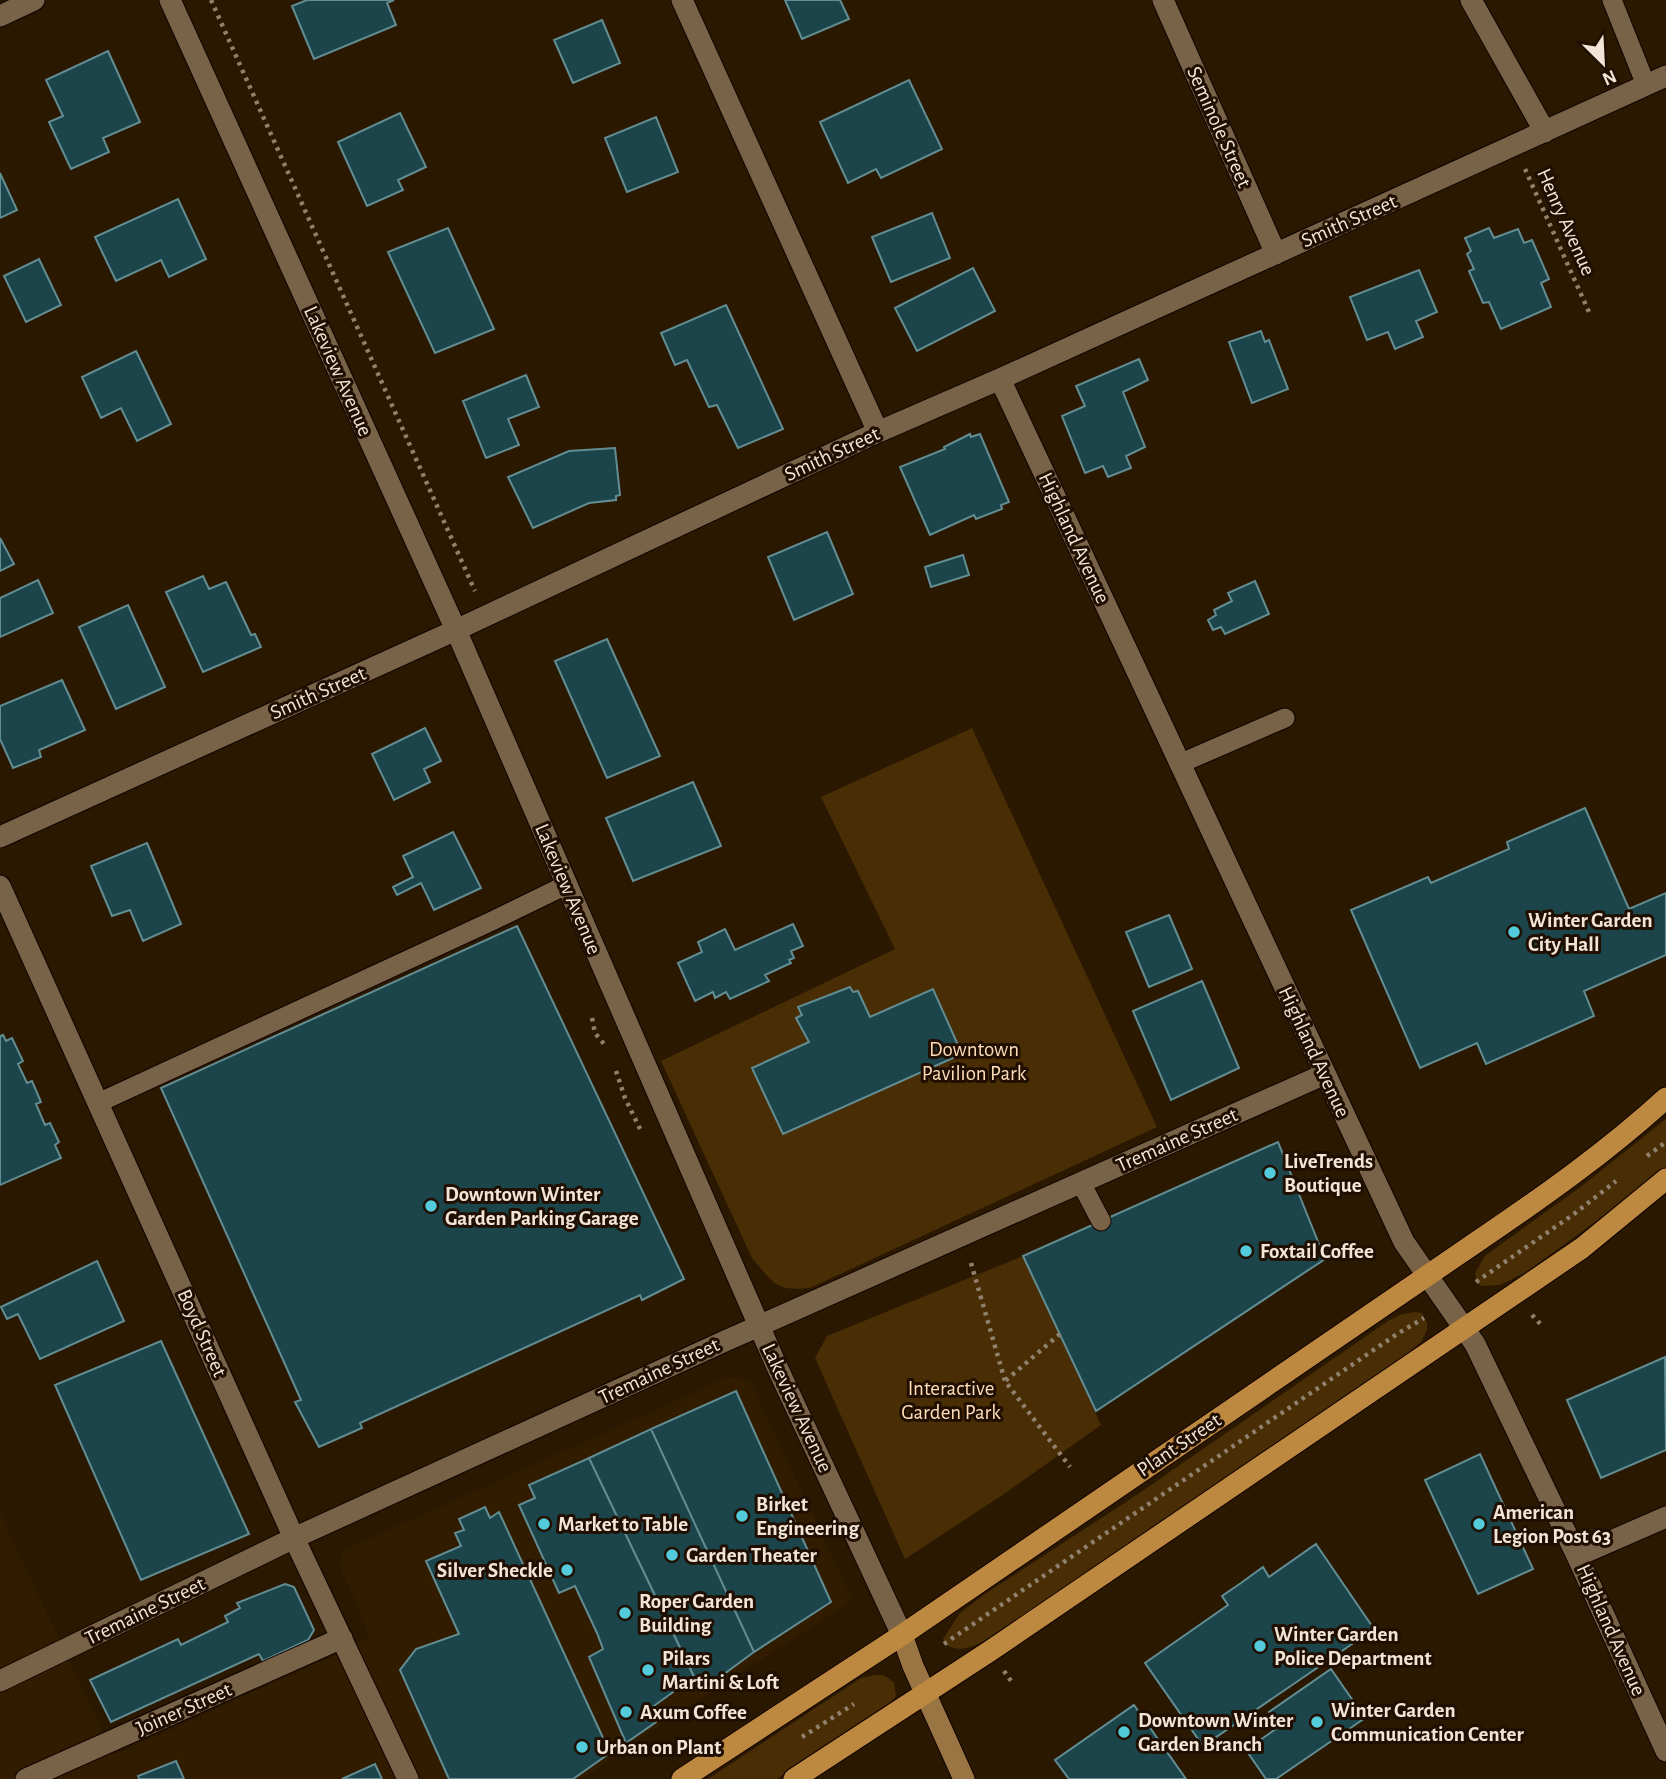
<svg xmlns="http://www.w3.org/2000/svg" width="1666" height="1779" font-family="'Alegreya Sans',sans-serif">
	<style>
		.built { fill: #321c00 }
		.green { fill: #492d05 }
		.building { fill: #1b454b; stroke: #628d93; stroke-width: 2 }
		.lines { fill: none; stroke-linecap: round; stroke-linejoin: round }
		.lane-casing { stroke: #120300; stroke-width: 21 }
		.street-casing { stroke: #120300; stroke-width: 23 }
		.secondary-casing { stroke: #120300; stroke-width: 23 }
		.primary-casing { stroke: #120300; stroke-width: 23 }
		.path { stroke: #90816e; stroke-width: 4.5; stroke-dasharray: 3.5 5; stroke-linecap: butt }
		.lane { stroke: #786248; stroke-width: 19 }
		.street { stroke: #786248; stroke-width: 21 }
		.secondary { stroke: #9a7544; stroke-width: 21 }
		.primary { stroke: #bd8840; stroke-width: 21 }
		.poi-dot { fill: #53cbdb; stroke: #200f00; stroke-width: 2.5 }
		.labels { text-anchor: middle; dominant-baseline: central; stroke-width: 6; stroke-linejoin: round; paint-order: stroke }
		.street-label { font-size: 21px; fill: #f2e5d7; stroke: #200f00 }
		.poi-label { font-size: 21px; font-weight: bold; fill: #f2e5d7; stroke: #200f00; text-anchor: start }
		.park-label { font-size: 21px; fill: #fdddb9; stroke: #200f00 }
	</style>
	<rect width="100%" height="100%" fill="#2a1801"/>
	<path class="built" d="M728,1377l22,4 103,219 -209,136 -61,43h-583v-266l114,242 208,-94 48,-25 -30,-70 2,-15z"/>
	<path class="green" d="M972,728l185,399 -347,161c-35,4 -37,-6 -58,-30l-91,-197 234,-112 -74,-152z
		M1666,1119v49l-39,31 -101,73 -26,13 -19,1 -4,-3 -2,-10 10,-17 98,-71z
		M1023,1256l78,169 -97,69 -99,65 -90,-201 12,-22z
		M1415,1312l7,1 5,10v7l-6,12 -20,17 -138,93 -47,35 -225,150c-14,8 -29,17 -45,8l-3,-6 17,-26 25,-19 150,-98 253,-175 14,-7z
		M875,1675h8l11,7 2,14 -5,6 -114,77h-69l153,-101z"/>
	<path class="building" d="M307,0h87l-7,3 9,22 -82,34 -22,-53z
		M785,0h55l9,19 -47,20z
		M602,20l18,43 -47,20 -19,-43z
		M108,51l32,71 -37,16 6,14 -38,17 -22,-47 14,-6 -17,-36z
		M909,80l33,69 -61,29 -5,-9 -28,14 -28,-61z
		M400,113l26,54 -28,13 5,10 -36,16 -29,-64z
		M656,117l22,55 -51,20 -22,-54z
		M0,173l17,37 -17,8z
		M178,199l28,60 -37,18 -8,-17 -45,21 -21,-44z
		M932,213l18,45 -59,24 -19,-45z
		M448,228l46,101 -59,24 -47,-101z
		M1489,228l5,10 24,-9 6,14 8,-3 17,39 -8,4 10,24 -50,22 -12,-27 -6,1 -14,-32 5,-2 -7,-15 4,-3 -6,-13z
		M39,259l22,46 -35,17 -22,-46z
		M973,268l22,43 -78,40 -22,-43z
		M1419,270l18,42 -21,9 7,16 -28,12 -7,-17 -21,8 -17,-43z
		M726,305l57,124 -45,19 -21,-43 -8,2 -22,-47 -12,5 -14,-32z
		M1261,331l4,11 4,-2 19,49 -36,14 -23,-61z
		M136,351l35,73 -34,17 -16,-33 -20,10 -19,-41z
		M1139,359l9,21 -25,12 22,55 -19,9 5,12 -23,9 -5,-11 -18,7 -23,-57 23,-10 -9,-20z
		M526,375l13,32 -31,12 11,26 -33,13 -23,-57z
		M970,434l1,3 9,-3 29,68 -8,3 1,4 -26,10 -2,-4 -44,20 -30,-68 45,-18 -1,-2z
		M615,448l5,47 -4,1v4l-27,3 -56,25 -25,-51 61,-26z
		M827,532l26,62 -59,26 -26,-63z
		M0,538l14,26 -14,7z
		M963,555l6,20 -38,12 -6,-20z
		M203,576l6,13 17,-7 25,53 4,-1 6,13 -58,25 -37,-80z
		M38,580l15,33 -53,24v-39z
		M1255,581l14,33 -44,20 -4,-7 -8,3 -5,-10 8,-5 -2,-5 18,-9 -4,-8z
		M128,605l37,82 -49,22 -37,-82z
		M607,639l53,117 -53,22 -52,-117z
		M62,680l23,50 -46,20 2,7 -28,11 -13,-29v-33z
		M425,728l16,33 -17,8 6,13 -36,18 -22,-46z
		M693,782l28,64 -88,35 -27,-63z
		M1585,808l44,101 37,-16v62l-82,36 10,25 -108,48 -9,-21 -57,25 -69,-158 77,-33 3,6 78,-34 -2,-7z
		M453,832l28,56 -47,22 -13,-27 -24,12 -4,-8 20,-10 -10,-21z
		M147,843l34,81 -38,17 -13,-31 -18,6 -21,-50z
		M1169,915l23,54 -43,18 -23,-55z
		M793,924l10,22 -12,5 3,7 -5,2 2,3 -26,12 4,6 -39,18 -4,-7 -11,6 -2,-6 -18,9 -17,-38 24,-11 -4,-10 27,-13 10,21z
		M517,926l167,353 -42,21 -2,-5 -280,128 2,5 -43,19 -24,-45 6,-2 -140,-312z
		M1202,981l37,87 -68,32 -38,-89z
		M850,987l3,5 5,-1 12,26 63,-28 29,65 -179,80 -31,-66 57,-26 -13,-24 6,-3 -4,-8z
		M3,1035l3,6 6,-3 11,23 -5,3 9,19 5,-2 9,21 -5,2 9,21 5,-2 9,19 -4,3 6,13 -61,27v-149z
		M1278,1142l47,117 -229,152 -73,-155z
		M97,1261l27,60 -84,38 -22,-45 -11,5 -6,-12z
		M161,1341l88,193 -108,46 -86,-195z
		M1665,1357l1,93 -65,28 -34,-78z
		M736,1391l95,211 -77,50 -103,-223z
		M651,1429l103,223 -53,39 -112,-233z
		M1480,1454l53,115 -55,25 -53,-114z
		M589,1458l105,219 -43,31 5,14 -30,21 -37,-86 14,-8 -6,-16 -22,-47 -16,7 -40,-88 16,-7 -6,-13z
		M485,1507l5,11 9,-6 111,241 -37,26h-124l-49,-109 16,-21 43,-15 -33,-73 35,-15 -6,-13 9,-3 -5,-11z
		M1316,1544l58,85 -171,117 -58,-83 83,-58 -6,-9 19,-13 22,-16 6,10z
		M285,1584l9,3 20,43 -6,10 -45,21 -4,-7 -148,68 -21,-42 88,-41 3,6 47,-23 -3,-6 15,-8 -3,-5z
		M1331,1669l34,49 -89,61h-10l-20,-29 34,-24 -11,-14z
		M1134,1705l52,74h-117l-14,-19z
		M176,1761l8,18h-45l-1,-3z
		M375,1764l7,15h-40z"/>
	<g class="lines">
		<defs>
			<path id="lane" d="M1612,0l34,85
				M1179,764l106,-46
				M98,1103l394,-182 74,-36
				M1081,1183l20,38"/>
			<path id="street" d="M170,0l286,630 321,737 125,268
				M682,0l196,432
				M1163,0l113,254
				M1471,0l74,132
				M0,16l34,-16
				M1000,379l404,863 71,102 102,212 89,195
				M0,837l456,-207 422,-198 122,-53 666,-303
				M0,886l294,652 114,241
				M1577,1556l89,-39
				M0,1681l294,-143 431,-197 600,-267
				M26,1779l316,-141"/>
			<path id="secondary" d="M902,1635l11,31 51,113"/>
			<path id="primary" d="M682,1779l220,-144 576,-394c65,-44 130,-90 188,-143
				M794,1779l196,-128 592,-403 84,-69"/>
		</defs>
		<use href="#lane" class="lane-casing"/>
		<use href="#street" class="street-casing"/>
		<use href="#secondary" class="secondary-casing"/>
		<use href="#primary" class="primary-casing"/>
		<path class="path" d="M211,0l264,591
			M1525,169l64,143
			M592,1018l3,15 9,11
			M616,1071l9,27 17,35
			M1647,1156l19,-14
			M971,1263l34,118
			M1476,1282l98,-68 42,-33
			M1532,1315l11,12
			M1060,1334l-55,47 65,86
			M944,1644l453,-310 27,-16
			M1004,1671l7,10
			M802,1737l52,-33"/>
		<use href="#lane" class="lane"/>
		<use href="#street" class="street"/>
		<use href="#secondary" class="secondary"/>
		<use href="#primary" class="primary"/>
	</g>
	<g class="poi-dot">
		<circle cx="1514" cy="932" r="7"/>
		<circle cx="1270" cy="1173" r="7"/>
		<circle cx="431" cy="1206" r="7"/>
		<circle cx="1246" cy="1251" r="7"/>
		<circle cx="742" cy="1516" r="7"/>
		<circle cx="544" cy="1524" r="7"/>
		<circle cx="1479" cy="1524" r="7"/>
		<circle cx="672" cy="1555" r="7"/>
		<circle cx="567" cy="1570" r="7"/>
		<circle cx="625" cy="1613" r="7"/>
		<circle cx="1260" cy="1646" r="7"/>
		<circle cx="648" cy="1670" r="7"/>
		<circle cx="626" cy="1712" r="7"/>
		<circle cx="1317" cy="1722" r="7"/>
		<circle cx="1124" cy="1732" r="7"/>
		<circle cx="582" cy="1747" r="7"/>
	</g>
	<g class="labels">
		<g class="street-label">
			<text transform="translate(1219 127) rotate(66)">Seminole Street</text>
			<text transform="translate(1349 221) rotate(-24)">Smith Street</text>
			<text transform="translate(1566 222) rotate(66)">Henry Avenue</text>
			<text transform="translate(338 371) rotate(66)">Lakeview Avenue</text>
			<text transform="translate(832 454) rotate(-25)">Smith Street</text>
			<text transform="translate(1074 538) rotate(65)">Highland Avenue</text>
			<text transform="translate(318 693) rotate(-24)">Smith Street</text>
			<text transform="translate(568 889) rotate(67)">Lakeview Avenue</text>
			<text transform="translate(1314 1052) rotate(65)">Highland Avenue</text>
			<text transform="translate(1177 1140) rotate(-24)">Tremaine Street</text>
			<text transform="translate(202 1333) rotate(66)">Boyd Street</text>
			<text transform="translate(659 1371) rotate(-25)">Tremaine Street</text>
			<text transform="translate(797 1408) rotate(65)">Lakeview Avenue</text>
			<text transform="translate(1179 1445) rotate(-34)">Plant Street</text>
			<text transform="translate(145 1611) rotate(-26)">Tremaine Street</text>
			<text transform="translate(1611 1630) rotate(66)">Highland Avenue</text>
			<text transform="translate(184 1709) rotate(-24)">Joiner Street</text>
		</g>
		<g class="poi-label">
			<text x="1528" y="920">Winter Garden<tspan x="1528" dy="24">City Hall</tspan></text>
			<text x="1284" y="1161">LiveTrends<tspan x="1284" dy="24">Boutique</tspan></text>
			<text x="445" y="1194">Downtown Winter<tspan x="445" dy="24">Garden Parking Garage</tspan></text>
			<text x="1260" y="1251">Foxtail Coffee</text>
			<text x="756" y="1504">Birket<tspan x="756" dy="24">Engineering</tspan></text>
			<text x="1493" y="1512">American<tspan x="1493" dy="24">Legion Post 63</tspan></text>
			<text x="558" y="1524">Market to Table</text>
			<text x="686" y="1555">Garden Theater</text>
			<text x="553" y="1570" text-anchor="end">Silver Sheckle</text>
			<text x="639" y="1601">Roper Garden<tspan x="639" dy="24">Building</tspan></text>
			<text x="1274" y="1634">Winter Garden<tspan x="1274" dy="24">Police Department</tspan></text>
			<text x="662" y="1658">Pilars<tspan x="662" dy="24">Martini &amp; Loft</tspan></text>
			<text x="1331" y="1710">Winter Garden<tspan x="1331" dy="24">Communication Center</tspan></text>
			<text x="640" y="1712">Axum Coffee</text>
			<text x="1138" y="1720">Downtown Winter<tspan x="1138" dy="24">Garden Branch</tspan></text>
			<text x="596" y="1747">Urban on Plant</text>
		</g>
		<g class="park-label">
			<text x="974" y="1049">Downtown<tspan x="974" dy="24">Pavilion Park</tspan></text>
			<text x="951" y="1388">Interactive<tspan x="951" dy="24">Garden Park</tspan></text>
		</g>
	</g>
	<g transform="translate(1603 63) rotate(156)" stroke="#200f00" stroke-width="5" paint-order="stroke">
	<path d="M0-5L12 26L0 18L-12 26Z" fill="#f2e5d7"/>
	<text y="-10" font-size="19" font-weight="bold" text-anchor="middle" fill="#f2e5d7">N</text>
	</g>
</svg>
